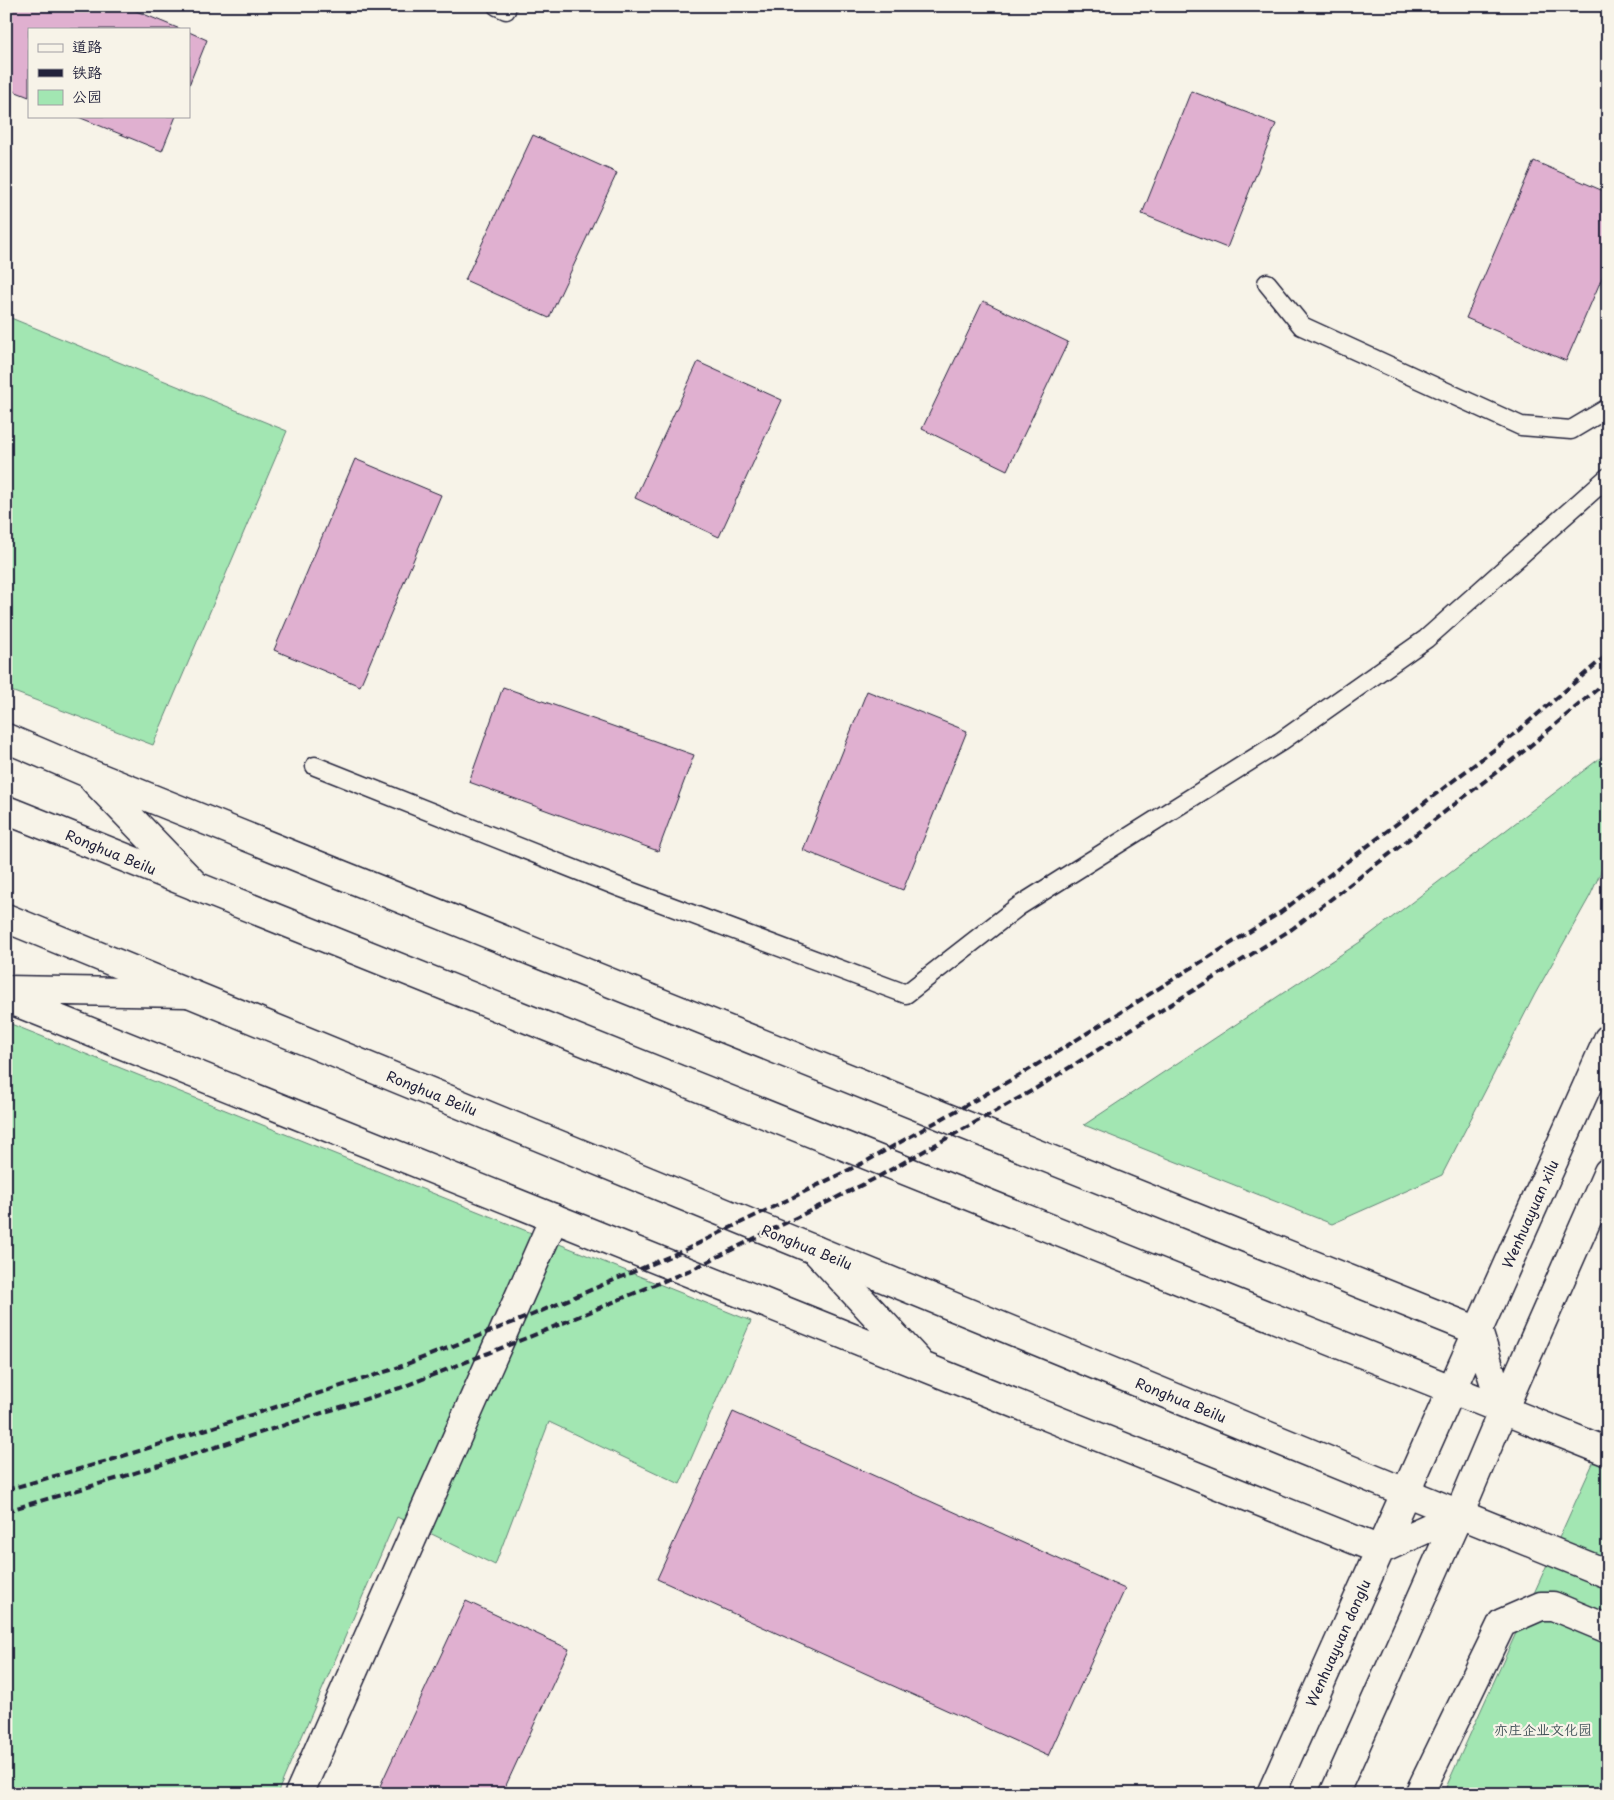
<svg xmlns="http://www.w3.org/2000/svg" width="1614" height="1800" font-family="'Playpen Sans','LXGW WenKai TC',sans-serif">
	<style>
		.green { fill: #a2e6b2; stroke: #628476 }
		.building { fill: #e0b0d0; stroke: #22223b }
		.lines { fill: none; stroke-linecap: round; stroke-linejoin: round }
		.lane-casing { stroke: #22223b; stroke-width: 21 }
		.street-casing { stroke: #22223b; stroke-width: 31 }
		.secondary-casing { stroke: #22223b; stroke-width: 31 }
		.primary-casing { stroke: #22223b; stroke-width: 31 }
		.lane { stroke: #f7f3e8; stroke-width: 18 }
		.street { stroke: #f7f3e8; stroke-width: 28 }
		.secondary { stroke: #f7f3e8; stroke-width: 28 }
		.primary { stroke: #f7f3e8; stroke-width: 28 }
		.rail { stroke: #22223b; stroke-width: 4; stroke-dasharray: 8 4; stroke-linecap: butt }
		.labels { text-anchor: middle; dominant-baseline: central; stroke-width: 4.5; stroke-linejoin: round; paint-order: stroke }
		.street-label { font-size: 14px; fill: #22223b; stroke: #f7f3e8 }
		.park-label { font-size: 14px; fill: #425359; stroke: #f7f3e8 }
	</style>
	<rect width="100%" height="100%" fill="#f7f3e8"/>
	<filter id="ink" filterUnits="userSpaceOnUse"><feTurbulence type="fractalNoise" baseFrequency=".02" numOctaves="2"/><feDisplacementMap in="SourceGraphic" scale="10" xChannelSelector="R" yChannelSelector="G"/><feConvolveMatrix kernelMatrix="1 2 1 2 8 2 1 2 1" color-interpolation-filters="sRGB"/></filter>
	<g filter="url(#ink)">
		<path class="green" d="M6,316l281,115 -134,314 -147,-56z
			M1608,752v104l-18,40 -55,98 -93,181 -110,49 -248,-99 276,-183z
			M6,1022l745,299 -71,163 -131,-62 -54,143 -98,-48 -120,277h-271z
			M1608,1430v364h-165z"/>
		<path class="building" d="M6,6h118l56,23h-151v68l-23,-9z
			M189,32l18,8 -18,45z
			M1191,91l85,33 -49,124 -85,-34z
			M76,116h100l-14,35z
			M533,135l84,38 -68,145 -84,-38z
			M1534,161l74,32v71l-42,97 -100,-43z
			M983,301l85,41 -61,128 -85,-41z
			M698,362l84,38 -63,137 -84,-39z
			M355,459l86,36 -81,191 -86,-36z
			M503,687l191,68 -36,96 -189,-69z
			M867,691l100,40 -64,159 -100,-40z
			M733,1412l392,177 -77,167 -391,-177z
			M466,1601l103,48 -67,145h-105l-17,-8z"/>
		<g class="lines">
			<defs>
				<path id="lane" d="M497,6l9,4
					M1267,283l35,43 219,100 50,4 37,-22
					M315,766l304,121 287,107 113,-88 261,-164 146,-103 182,-162"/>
				<path id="street" d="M299,1794l255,-576"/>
				<path id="secondary" d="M6,738l82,35 1390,558 25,79
					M94,780l103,107
					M6,990l181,3
					M6,998l1374,552 79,-36
					M815,1250l103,111
					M1271,1794l337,-755
					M1334,1794l125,-280 44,-104 105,-238
					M1419,1794l83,-171 39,-17h12l55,23"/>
				<path id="primary" d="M6,810l1602,642
					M6,918l1399,574 203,82"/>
			</defs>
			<use href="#lane" class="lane-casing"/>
			<use href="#street" class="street-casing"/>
			<use href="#secondary" class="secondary-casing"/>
			<use href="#primary" class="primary-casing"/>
			<use href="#lane" class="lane"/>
			<use href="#street" class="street"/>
			<use href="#secondary" class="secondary"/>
			<use href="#primary" class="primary"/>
			<path class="rail" d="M6,1490l108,-31 280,-90 138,-54 155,-66 178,-87 160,-90 256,-160 231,-176 96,-82
				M6,1511l113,-33 281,-90 139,-55 156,-65 179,-89 161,-90 257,-160 232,-178 84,-71"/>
		</g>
	</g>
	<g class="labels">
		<g class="street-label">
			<text transform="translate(111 852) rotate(22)">Ronghua Beilu</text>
			<text transform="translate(432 1093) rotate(22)">Ronghua Beilu</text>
			<text transform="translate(1530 1214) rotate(-66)">Wenhuayuan xilu</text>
			<text transform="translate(807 1247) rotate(22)">Ronghua Beilu</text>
			<text transform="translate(1181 1400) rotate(22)">Ronghua Beilu</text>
			<text transform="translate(1338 1643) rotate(-66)">Wenhuayuan donglu</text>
		</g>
		<g class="park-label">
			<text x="1543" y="1729">亦庄企业文化园</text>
		</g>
	</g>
	<rect width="1614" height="1800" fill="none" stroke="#f7f3e8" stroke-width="25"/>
	<rect x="12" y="12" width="1589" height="1775" fill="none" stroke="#22223b" stroke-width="2" filter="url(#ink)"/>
	<rect x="28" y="28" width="162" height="90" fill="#f7f3e8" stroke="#a29fa3"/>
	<rect x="38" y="44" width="25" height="8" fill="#f7f3e8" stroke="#a29fa3"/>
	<text x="72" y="52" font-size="15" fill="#22223b">道路</text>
	<rect x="38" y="69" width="25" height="8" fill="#22223b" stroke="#a29fa3"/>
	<text x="72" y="78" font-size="15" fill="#22223b">铁路</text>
	<rect x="38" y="90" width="25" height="15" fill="#a2e6b2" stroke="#a29fa3"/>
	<text x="72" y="102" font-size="15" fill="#22223b">公园</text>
</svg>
